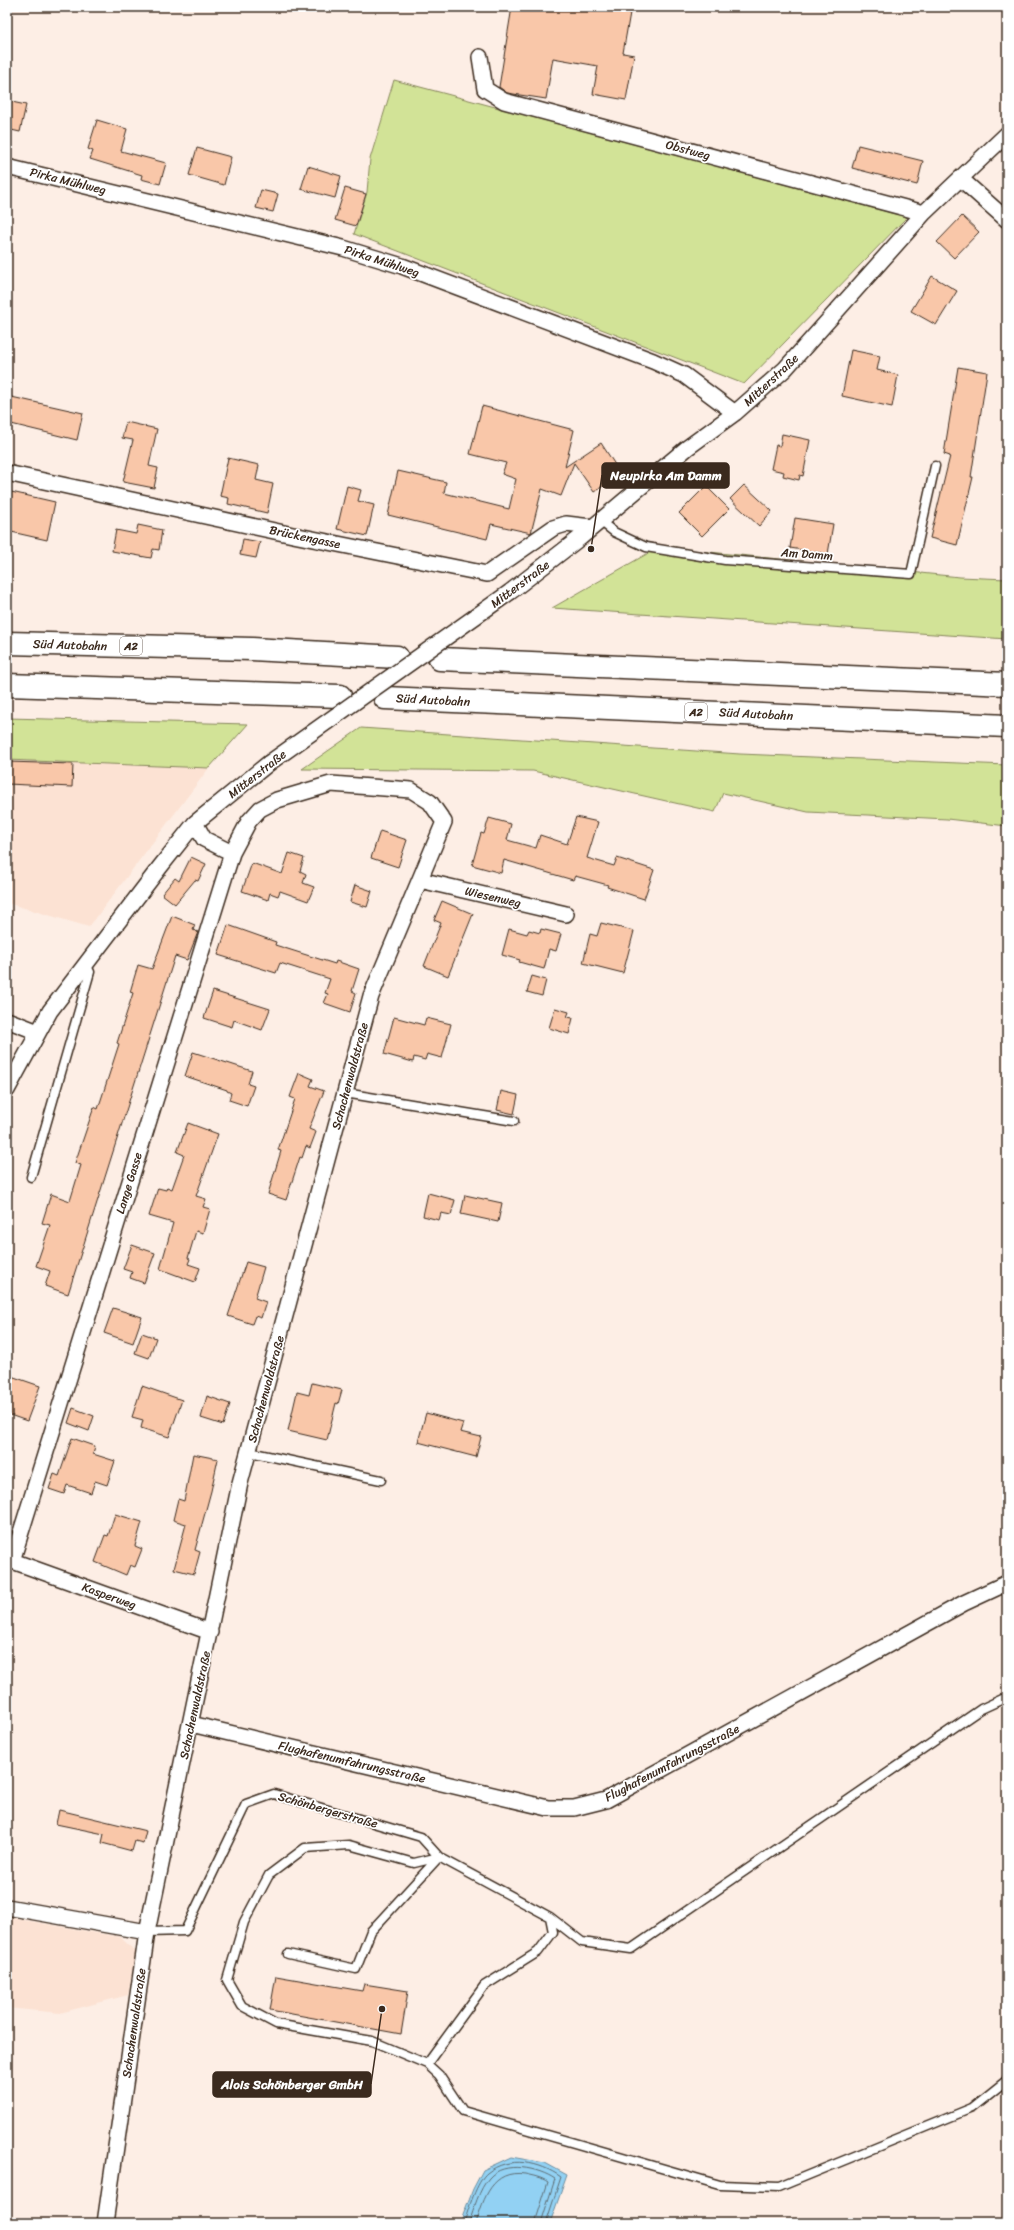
<svg xmlns="http://www.w3.org/2000/svg" width="1014" height="2230" font-family="Sriracha,sans-serif">
	<style>
		.built { fill: #fce2d3 }
		.green { fill: #d2e397; stroke: #86865a }
		.water { fill: #92d1f3; stroke: #6f8e9e }
		.lines { fill: none; stroke-linecap: round; stroke-linejoin: round }
		.shore { stroke: #5e6d73; stroke-width: 1 }
		.building { fill: #f9c7a9; stroke: #3b2a1e }
		.lane-casing { stroke: #3b2a1e; stroke-width: 11 }
		.street-casing { stroke: #3b2a1e; stroke-width: 18 }
		.highway-casing { stroke: #3b2a1e; stroke-width: 25 }
		.lane { stroke: #fff; stroke-width: 8 }
		.street { stroke: #fff; stroke-width: 15 }
		.highway { stroke: #fff; stroke-width: 22 }
		.street-bridge-casing { stroke: #3b2a1e; stroke-width: 18; stroke-linecap: butt }
		.street-bridge { stroke: #fff; stroke-width: 15 }
		.labels { text-anchor: middle; dominant-baseline: central; stroke-width: 3.5; stroke-linejoin: round; paint-order: stroke }
		.shield { fill: #fff; stroke: #766a62; stroke-width: 1 }
		.shield-label { font-size: 11px; font-weight: bold; fill: #3b2a1e }
		.street-label { font-size: 12px; fill: #3b2a1e; stroke: #fff }
		.leader { fill: none; stroke: #3b2a1e; stroke-width: 1.5 }
		.callout-dot { fill: #3b2a1e; stroke: #fff; stroke-width: 1.5 }
		.callout { fill: #3b2a1e; stroke: #3b2a1e; stroke-width: 1.5 }
		.callout-label { font-size: 13px; text-anchor: middle; font-weight: bold; fill: #fff }
	</style>
	<rect width="100%" height="100%" fill="#fdeee5"/>
	<filter id="ink" filterUnits="userSpaceOnUse"><feTurbulence type="fractalNoise" baseFrequency=".025" numOctaves="2"/><feDisplacementMap in="SourceGraphic" scale="8" xChannelSelector="R" yChannelSelector="G"/><feConvolveMatrix kernelMatrix="1 2 1 2 8 2 1 2 1" color-interpolation-filters="sRGB"/></filter>
	<g filter="url(#ink)">
		<path class="built" d="M7,760l202,8 -120,159 -82,-24z
			M7,1917l113,20 16,15 -8,43 -68,18 -53,-5z"/>
		<path class="green" d="M394,80l513,137 -163,167 -390,-150 13,-42 3,-33z
			M659,547l301,30 47,2v60l-455,-31z
			M7,718l241,6 -39,44 -202,-8z
			M361,728l379,26 267,11v61l-60,-7 -139,-7 -85,-19 -8,19 -182,-41 -231,-2z"/>
		<path class="water" d="M511,2157l34,6 22,12 -17,48h-90l13,-34 10,-19z"/>
		<g class="lines">
			<path class="shore" d="M464,2223c4,-13 13,-42 23,-50 22,-18 53,-11 74,4l-15,46
				M469,2223c5,-14 10,-34 20,-45 15,-18 50,-10 66,1l-14,44
				M476,2223c8,-25 16,-54 49,-49 8,2 16,3 23,8l-13,41"/>
		</g>
		<path class="building" d="M512,7h119l-8,46 11,2 -8,45 -33,-6 5,-28 -45,-8 -7,41 -39,-6 -8,-6z
			M7,101l19,4 -6,27 -13,-3z
			M97,120l30,9 -6,22 45,12 -6,21 -19,-5 1,-4 -52,-16 3,-8 -5,-2z
			M858,145l65,16 -6,24 -65,-17z
			M197,148l34,9 -7,28 -35,-10z
			M308,166l33,10 -6,22 -34,-9z
			M345,188l21,6 -10,32 -21,-6z
			M261,190l17,4 -5,18 -17,-4z
			M962,216l17,16 -25,26 -17,-16z
			M932,276l25,15 -21,34 -25,-14z
			M851,350l29,6 -3,14 21,5 -6,32 -50,-11z
			M958,367l29,5 -16,105h2l-16,68 -27,-7 20,-82 -6,-2z
			M7,396l76,17 -6,27 -70,-17z
			M482,406l92,24 -9,37 36,-24 20,31 -27,18 -20,-29 -13,33 -19,-7 -11,44 -40,-9 -4,15 -99,-24 10,-44 48,11 -2,11 65,16 7,-30 -14,-5 4,-11 -36,-9z
			M126,422l31,7 -8,37 9,2 -4,20 -31,-6 10,-42 -11,-2z
			M782,434l28,6 -7,36 -3,-1 -1,5 -16,-4 1,-4 -13,-3 5,-24 4,1z
			M228,458l31,7 -3,15 17,4 -6,29 -39,-9 1,-6 -9,-2z
			M744,485l28,26 -13,15 -29,-27z
			M347,486l14,4 -3,11 16,4 -7,31 -30,-7z
			M706,486l23,23 -27,27 -23,-23z
			M7,491l48,11 -8,38 -40,-9z
			M795,518l38,6 -5,30 -38,-6z
			M138,525l24,5 -3,20 -6,-1 -2,9 -39,-7 4,-21 20,4z
			M243,539l17,3 -4,16 -16,-3z
			M7,762l66,2 -1,23 -65,-3z
			M576,817l22,5 -11,36 27,8 3,-8 37,12 -10,29 -37,-12 1,-2 -33,-9 -2,4 -69,-20 -3,13 -29,-8 9,-32 3,1 5,-16 22,6 -4,16 29,8 4,-13 27,9z
			M380,831l27,9 -9,27 -27,-9z
			M289,853l15,5 -4,13 6,3 -3,9 11,4 -6,14 -28,-10 -2,5 -8,-3 -2,7 -26,-9 10,-28 30,11z
			M191,857l15,7 -8,17 -3,-1 -20,24 -13,-10 13,-16 4,3z
			M355,885l17,6 -5,16 -17,-5z
			M442,901l31,13 -25,62 -24,-10 17,-43 -7,-3z
			M172,916l23,9 -2,5 5,2 -11,28 -12,-4 -107,338 -23,-8 5,-15 -14,-5 14,-41 -8,-2 9,-29 19,7 11,-36 -6,-2 19,-56 4,2 21,-65 -2,-1 16,-50 -3,-1 8,-27 14,4z
			M601,923l33,8 -11,42 -40,-10 7,-29 7,2z
			M228,925l48,17 -1,3 60,19 1,-3 23,8 -7,22 4,2 -6,19 -26,-9 4,-9 -3,-1 5,-14 -50,-16 -4,10 -58,-18z
			M509,929l18,5 2,-4 11,3 1,-4 20,5 -5,17 -7,-2 -5,20 -25,-7 1,-2 -18,-5z
			M532,976l14,4 -4,16 -15,-4z
			M213,991l57,18 -8,21 -28,-10 -2,7 -28,-9z
			M555,1008l14,4 -2,5 6,1 -4,16 -20,-6z
			M394,1017l30,8 2,-7 25,6 -9,34 -15,-4 -2,6 -11,-3 -1,5 -29,-8z
			M193,1052l59,19 -4,13 6,2 -7,20 -18,-6 2,-7 -4,-2v-1l-42,-14z
			M299,1073l14,6 -3,7 14,5 -15,38 7,3 -6,16 -4,-2 -4,12 -2,-1 -14,43 -18,-6 13,-43 -3,-1 17,-51 -5,-2z
			M501,1091l17,4 -4,19 -17,-4z
			M188,1123l30,11 -22,62 10,3 -3,8 7,2 -7,24 -7,-2 -8,27 2,1 -2,5 12,4 -5,14 -35,-13 13,-46 -24,-7 9,-28 8,2 1,-3 5,2 12,-34 -7,-3z
			M428,1193l27,7 -4,15 -10,-2 -2,7 -16,-4z
			M465,1195l37,8 -4,19 -37,-8z
			M132,1245l23,8 -11,30 -14,-5 2,-6 -9,-3z
			M246,1262l18,5 -9,31 11,4 -5,16 -6,-2 -3,8 -24,-8z
			M113,1308l29,9 -9,26 -29,-10z
			M142,1333l14,5 -7,20 -14,-5z
			M11,1376l29,10 -13,35 -20,-7v-26z
			M312,1383l30,7 -4,14 -2,-1 -9,37 -39,-9 9,-39 12,3z
			M142,1386l40,14 -13,37 -28,-9 2,-8 -11,-3z
			M207,1396l23,8 -7,21 -22,-7z
			M73,1408l21,8 -5,15 -21,-8z
			M426,1413l37,10 -3,9 21,5 -5,20 -58,-15z
			M72,1438l23,8 -2,8 22,7 -8,24 -12,-4 -4,12 -24,-8 -3,9 -15,-5 5,-15 5,2z
			M193,1454l25,5 -7,32 -16,59 5,2 -6,22 -20,-5 12,-45 -13,-4 5,-21 6,2z
			M115,1514l27,8 -7,24 7,3 -7,18 -5,-2 -4,10 -31,-13 10,-27 3,1z
			M59,1810l87,21 -3,12 -8,-2 -3,10 -30,-8 2,-9 -48,-10z
			M276,1976l86,15 2,-7 44,7 -7,43 -131,-24z"/>
		<g class="lines">
			<defs>
				<path id="lane" d="M599,520l15,12 32,15 79,13 186,14 24,-108
					M345,1093l169,28
					M31,1177l59,-205 -4,-8
					M249,1452l132,28
					M439,1857l-25,6 -65,-18 -44,3 -36,27 -25,47 -17,58 15,26 34,18 96,17 55,23 12,11 24,36 257,74 59,2 193,-79 35,-28
					M147,1932l38,-1 61,-127 28,-10 147,43 18,20 111,60 32,25 49,7 350,-240 26,-12
					M288,1954l68,15 15,-38 68,-74
					M427,2064l57,-78 54,-34 15,-20 -3,-15"/>
				<path id="street" d="M480,57l5,32 19,12 420,112
					M7,167l336,81 59,18 251,95 31,14 51,38
					M961,179l46,41
					M7,473l286,62 194,39 66,-46 13,-4 25,3
					M510,592l71,-55 106,-89 48,-35 50,-44 139,-156 83,-79
					M420,880l146,34
					M7,1020l31,12
					M7,1090l43,-79 110,-144 35,-44 74,-60
					M7,1559l203,73
					M12,1561l220,-708 -28,-14 -9,-16
					M191,1724l357,84h26l32,-8 358,-197 43,-20
					M7,1907l140,25
					M105,2223l42,-291 93,-449 131,-487 73,-174 -14,-20 -19,-12 -80,-6 -54,16 -17,9 -11,12 -17,32"/>
				<path id="highway" d="M7,643l245,6 145,8
					M440,659l567,25
					M7,685l333,11
					M385,698l622,28"/>
			</defs>
			<use href="#lane" class="lane-casing"/>
			<use href="#street" class="street-casing"/>
			<use href="#highway" class="highway-casing"/>
			<use href="#lane" class="lane"/>
			<use href="#street" class="street"/>
			<use href="#highway" class="highway"/>
			<defs>
				<path id="street-bridge" d="M269,763l241,-171"/>
			</defs>
			<use href="#street-bridge" class="street-bridge-casing"/>
			<use href="#street-bridge" class="street-bridge"/>
		</g>
	</g>
	<g class="labels">
		<g class="shield">
			<rect x="120" y="637" width="22" height="18" rx="3"/>
			<rect x="685" y="703" width="22" height="18" rx="3"/>
		</g>
		<g class="shield-label">
			<text x="131" y="646">A2</text>
			<text x="696" y="712">A2</text>
		</g>
		<g class="street-label">
			<text transform="translate(688 150) rotate(15)">Obstweg</text>
			<text transform="translate(68 181) rotate(14)">Pirka Mühlweg</text>
			<text transform="translate(382 261) rotate(18)">Pirka Mühlweg</text>
			<text transform="translate(771 380) rotate(-43)">Mitterstraße</text>
			<text transform="translate(305 537) rotate(12)">Brückengasse</text>
			<text transform="translate(807 554) rotate(4)">Am Damm</text>
			<text transform="translate(520 584) rotate(-37)">Mitterstraße</text>
			<text transform="translate(70 645) rotate(2)">Süd Autobahn</text>
			<text transform="translate(433 700) rotate(3)">Süd Autobahn</text>
			<text transform="translate(756 714) rotate(3)">Süd Autobahn</text>
			<text transform="translate(257 774) rotate(-38)">Mitterstraße</text>
			<text transform="translate(493 897) rotate(13)">Wiesenweg</text>
			<text transform="translate(350 1076) rotate(-75)">Schachenwaldstraße</text>
			<text transform="translate(129 1183) rotate(-73)">Lange Gasse</text>
			<text transform="translate(266 1389) rotate(-75)">Schachenwaldstraße</text>
			<text transform="translate(109 1596) rotate(20)">Kasperweg</text>
			<text transform="translate(195 1705) rotate(-78)">Schachenwaldstraße</text>
			<text transform="translate(352 1762) rotate(13)">Flughafenumfahrungsstraße</text>
			<text transform="translate(672 1763) rotate(-28)">Flughafenumfahrungsstraße</text>
			<text transform="translate(328 1810) rotate(16)">Schönbergerstraße</text>
			<text transform="translate(134 2023) rotate(-82)">Schachenwaldstraße</text>
		</g>
	</g>
	<path class="leader" d="M591 549L602 475M382 2009L371 2084"/>
	<g class="callout-dot">
		<circle cx="591" cy="549" r="4"/>
		<circle cx="382" cy="2009" r="4"/>
	</g>
	<g class="callout">
		<rect x="602" y="463" width="127" height="25" rx="4"/>
		<rect x="213" y="2072" width="158" height="25" rx="4"/>
	</g>
	<g class="callout-label">
		<text x="666" y="480">Neupirka Am Damm</text>
		<text x="292" y="2089">Alois Schönberger GmbH</text>
	</g>
	<rect width="1014" height="2230" fill="none" stroke="#fff" stroke-width="24"/>
	<rect x="12" y="12" width="990" height="2206" fill="none" stroke="#3b2a1e" stroke-width="1.5" filter="url(#ink)"/>
</svg>
